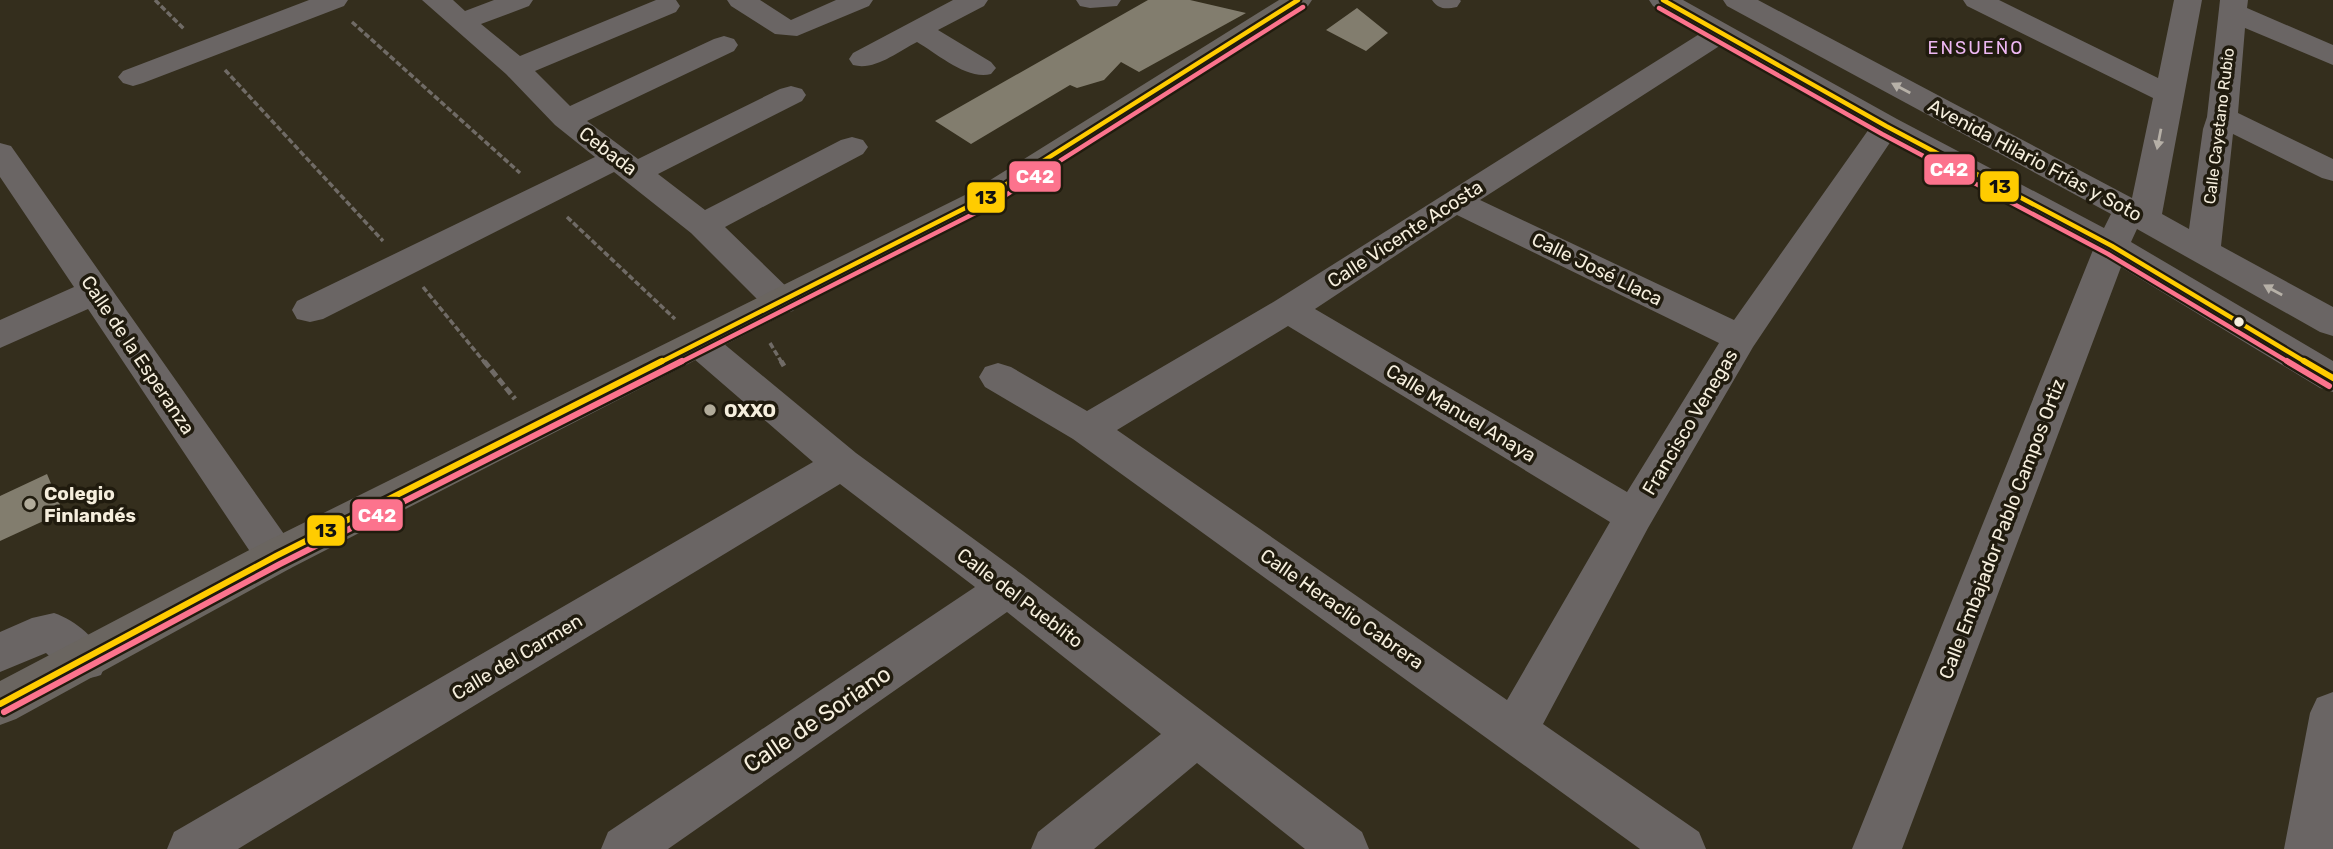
<svg xmlns="http://www.w3.org/2000/svg" width="2333" height="849" font-family="Rubik,sans-serif">
	<style>
		.building { fill: #827d6e }
		.lines { fill: none; stroke-linecap: round; stroke-linejoin: round }
		.path-far1 { stroke: #706b66; stroke-width: 3.5; stroke-dasharray: 6 2.5; stroke-linecap: butt }
		.path { stroke: #706b66; stroke-width: 5; stroke-dasharray: 8 3.5; stroke-linecap: butt }
		.minor { fill: #6a6564; fill-rule: evenodd }
		.major { fill: #6a6560; fill-rule: evenodd }
		.bus-1-far1-casing { stroke: #201b0e; stroke-width: 9 }
		.bus-1-casing { stroke: #201b0e; stroke-width: 11 }
		.bus-2-far1-casing { stroke: #201b0e; stroke-width: 9 }
		.bus-2-casing { stroke: #201b0e; stroke-width: 11 }
		.bus-1-far1 { stroke: #fc0; stroke-width: 4.5 }
		.bus-1 { stroke: #fc0; stroke-width: 6 }
		.bus-2-far1 { stroke: #fc738d; stroke-width: 4.5 }
		.bus-2 { stroke: #fc738d; stroke-width: 6 }
		.oneway { fill: #b6b0a7 }
		.bus-dot { fill: #f5eedd; stroke: #201b0e; stroke-width: 2.5 }
		.poi-dot { fill: #b1ab9a; stroke: #201b0e; stroke-width: 2.5 }
		.labels { text-anchor: middle; dominant-baseline: central; stroke-width: 7; stroke-linejoin: round; paint-order: stroke }
		.far-street-label { font-size: 16px; fill: #f5eedd; stroke: #201b0e }
		.far-neighbourhood-label { font-size: 18px; letter-spacing: 2px; fill: #edb7f2; stroke: #201b0e }
		.street-label { font-size: 19px; fill: #f5eedd; stroke: #201b0e }
		.poi-label { font-size: 19px; font-weight: bold; fill: #f5eedd; stroke: #201b0e; text-anchor: start }
		.near-street-label { font-size: 23px; fill: #f5eedd; stroke: #201b0e }
		.line-badge { stroke: #201b0e; stroke-width: 2.5 }
		.badge-label { font-size: 19px; text-anchor: middle; font-weight: bold; fill: #fff }
		.pale-badge-label { font-size: 19px; text-anchor: middle; font-weight: bold; fill: #111 }
	</style>
	<rect width="100%" height="100%" fill="#342e1d"/>
	<path class="building" d="M1148,0h42l56,13 -107,59 -18,-10 -17,18 -27,8 -7,-3 -99,59 -36,-23z
		M1357,8l31,25 -22,18 -40,-21z
		M47,474l16,38 -63,29v-45z"/>
	<g class="lines">
		<path class="path-far1" d="M155,0l29,29
			M352,22l168,151
			M225,70l158,171
			M567,217l108,102
			M423,287l62,76
			M770,343l12,20"/>
		<path class="path" d="M484,361l31,38
			M781,361l3,5"/>
		<path class="minor" d="M309,0h39l-4,6 -201,77 -10,3 -10,-3 -5,-6 5,-6z
			M422,0h31l12,11 29,-11h39l-4,6 -48,18 39,32 136,-56h20l4,6 -4,6 -141,59 35,35 144,-67 10,-3 10,3 4,6 -4,6 -147,70 51,38 142,-70 11,-3 11,3 4,6 -4,6 -144,73 47,36 136,-70 11,-3 11,3 5,7 -5,7 -138,73 68,66 6,9 -6,9 -12,3 -12,-3 -78,-78 -77,-61 -291,147 -13,3 -13,-3 -5,-9 5,-9 298,-144 -40,-32 -49,-51z
			M727,0h33l31,20 45,-20h37l-4,6 -72,30 -22,-2 -44,-28z
			M953,0h35l-4,6 -46,24 53,32 5,6 -5,6c-25,6 -53,-20 -74,-32 -20,10 -42,29 -64,23l-4,-6 4,-6z
			M1076,0h45l-4,6 -27,2 -10,-2z
			M1432,0h28l1,1 -4,6c-11,2 -18,3 -25,-7z
			M1649,0h34l214,119 207,109 7,-14 -384,-208 -4,-6h35l374,198 21,-100 -186,-92 -4,-6h36l159,78 16,-78h28l-40,214 27,15 14,-100 4,-12 13,-117h28l-1,8 86,37v20l-88,-37 -7,85 95,46v22l-11,-3 -89,-44 -12,112 112,61v29l-13,-4 -183,-103 -6,13 202,119v31l-13,-4 -199,-121 -219,582h-50l241,-599 -202,-109 -138,206 -105,181 -105,196 156,108 7,17h-66l-567,-410 -88,-52 -6,-10 6,-10 13,-4 13,4 76,44 188,-110 426,-268 -48,-27zM1721,45l148,84 -135,191 -254,-120zM1457,215l262,128 -92,149 -312,-183zM1288,326l322,196 -103,178 -390,-270z
			M0,143l11,3 280,398 6,12 -6,12 -15,5 -15,-5 -173,-259 -88,39v-28l74,-33 -74,-110z
			M699,330l13,4 144,119 167,122 339,257 7,17h-64l-108,-86 -103,86h-63l7,-17 123,-98 -154,-122 -339,237h-67l7,-17 367,-245 -135,-103 -602,365h-71l7,-17 639,-370 -127,-110 -5,-9 5,-9z
			M54,613c23,8 43,26 53,48l-6,14c-28,10 -36,-4 -55,-22l-46,19v-40l32,-14z
			M2333,692v157h-49l26,-136 7,-15z"/>
		<path class="major" d="M1279,0h33l-4,6 -313,200 -704,362 -275,151 -16,6v-44l261,-137 710,-352z"/>
		<defs>
			<path id="bus-1-far1" d="M1663,0l223,126 226,120 195,117
				M659,363l324,-164 315,-199"/>
			<path id="bus-1" d="M2304,361l29,17
				M0,704l276,-148 386,-195"/>
			<path id="bus-2-far1" d="M1659,8l223,126 226,120 182,109
				M679,363l308,-156 316,-200"/>
			<path id="bus-2" d="M2287,361l42,25
				M4,712l276,-148 402,-203"/>
		</defs>
		<use href="#bus-1-far1" class="bus-1-far1-casing"/>
		<use href="#bus-1" class="bus-1-casing"/>
		<use href="#bus-2-far1" class="bus-2-far1-casing"/>
		<use href="#bus-2" class="bus-2-casing"/>
		<use href="#bus-1-far1" class="bus-1-far1"/>
		<use href="#bus-1" class="bus-1"/>
		<use href="#bus-2-far1" class="bus-2-far1"/>
		<use href="#bus-2" class="bus-2"/>
	</g>
	<defs><path id="oneway-solid" d="M-6-.8H1V-3.2L6.5 0L1 3.2V.8H-6Z" transform="scale(1.75)"/></defs>
	<g class="oneway">
		<use href="#oneway-solid" transform="translate(1901 88) rotate(-152)"/>
		<use href="#oneway-solid" transform="translate(2159 139) rotate(101)"/>
		<use href="#oneway-solid" transform="translate(2273 290) rotate(-151)"/>
	</g>
	<circle class="bus-dot" cx="2239" cy="322" r="6"/>
	<g class="poi-dot">
		<circle cx="710" cy="410" r="7"/>
		<circle cx="30" cy="504" r="7"/>
	</g>
	<g class="labels">
		<g class="far-street-label">
			<text transform="translate(2219 126) rotate(-83)">Calle Cayetano Rubio</text>
		</g>
		<g class="far-neighbourhood-label">
			<text x="1976" y="48">ENSUEÑO</text>
		</g>
		<g class="street-label">
			<text transform="translate(608 151) rotate(37)">Cebada</text>
			<text transform="translate(2035 160) rotate(28)">Avenida Hilario Frías y Soto</text>
			<text transform="translate(1405 234) rotate(-33)">Calle Vicente Acosta</text>
			<text transform="translate(1597 269) rotate(26)">Calle José Llaca</text>
			<text transform="translate(138 355) rotate(56)">Calle de la Esperanza</text>
			<text transform="translate(1461 413) rotate(31)">Calle Manuel Anaya</text>
			<text transform="translate(1690 422) rotate(-59)">Francisco Venegas</text>
			<text transform="translate(2002 529) rotate(-69)">Calle Embajador Pablo Campos Ortiz</text>
			<text transform="translate(1020 598) rotate(37)">Calle del Pueblito</text>
			<text transform="translate(1342 609) rotate(35)">Calle Heraclio Cabrera</text>
			<text transform="translate(517 657) rotate(-31)">Calle del Carmen</text>
		</g>
		<g class="poi-label">
			<text x="724" y="410">OXXO</text>
			<text x="44" y="493">Colegio<tspan x="44" dy="22">Finlandés</tspan></text>
		</g>
		<g class="near-street-label">
			<text transform="translate(817 719) rotate(-34)">Calle de Soriano</text>
		</g>
	</g>
	<g class="line-badge">
		<rect x="1923" y="153" width="53" height="33" rx="7" fill="#fc738d"/>
		<rect x="1008" y="160" width="54" height="33" rx="7" fill="#fc738d"/>
		<rect x="1979" y="170" width="41" height="33" rx="7" fill="#fc0"/>
		<rect x="966" y="181" width="40" height="33" rx="7" fill="#fc0"/>
		<rect x="351" y="498" width="53" height="34" rx="7" fill="#fc738d"/>
		<rect x="306" y="514" width="40" height="33" rx="7" fill="#fc0"/>
	</g>
	<g class="badge-label">
		<text x="1949" y="176">C42</text>
		<text x="1035" y="183">C42</text>
		<text x="377" y="522">C42</text>
	</g>
	<g class="pale-badge-label">
		<text x="2000" y="193">13</text>
		<text x="986" y="204">13</text>
		<text x="326" y="537">13</text>
	</g>
</svg>
